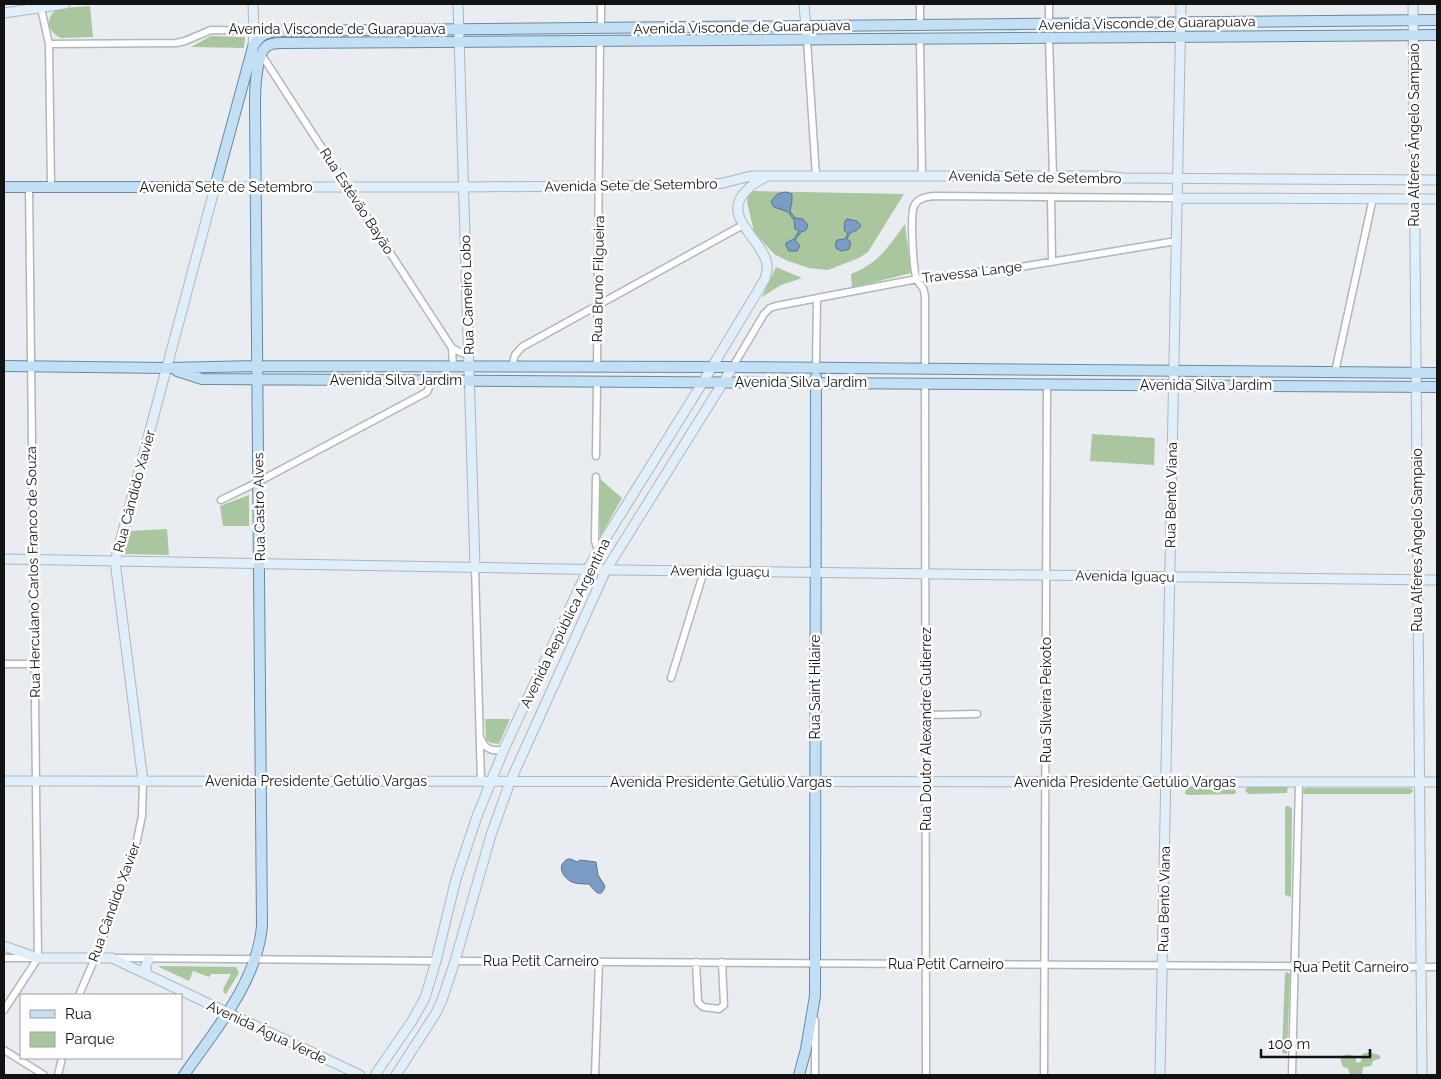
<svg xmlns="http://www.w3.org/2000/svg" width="1441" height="1079" font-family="Raleway,sans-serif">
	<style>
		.green { fill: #aac69f }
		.water { fill: #7b9cc5; stroke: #5b7390 }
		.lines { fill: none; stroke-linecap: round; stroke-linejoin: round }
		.street-casing { stroke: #b1b6b9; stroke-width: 9 }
		.secondary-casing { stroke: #b1b6b9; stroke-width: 11 }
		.primary-casing { stroke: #6a8aa1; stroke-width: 12 }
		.street { stroke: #fff; stroke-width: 6 }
		.secondary { stroke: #e1effa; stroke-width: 9 }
		.primary { stroke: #c2dff4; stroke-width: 10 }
		.labels { text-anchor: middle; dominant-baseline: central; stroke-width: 5; stroke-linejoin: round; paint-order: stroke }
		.street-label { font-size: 14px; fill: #111213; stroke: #fff }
	</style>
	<rect width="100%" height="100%" fill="#e9edf1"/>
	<path class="green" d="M90,6l3,31 -32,1c-6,-3 -12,-8 -12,-15 0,-4 2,-9 5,-11 5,-5 28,-5 36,-6z
		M211,36l34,1 -1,11 -53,-1z
		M754,191l150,3 -36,58 -9,6 -31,12 -19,-2 -21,-7 -14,-7 -20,-22 -7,-30 1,-8z
		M905,224l6,49 -59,15 -1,-14c28,-11 37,-27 54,-50z
		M776,267l26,11 -21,7 -19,12z
		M1092,434l63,4 -1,27 -64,-4z
		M599,478l23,20 -22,39z
		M249,495v31h-26l-3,-20z
		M167,529l2,26 -46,-1 6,-23z
		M485,719h25l-11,25 -8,-1 -5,-3z
		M1234,786l2,6 -1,2 -46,1 -4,-1 1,-6 3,-1z
		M1288,786l-1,7 -38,1 -3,-2 -1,-2 3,-3z
		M1307,788h101l4,1 1,2 -3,3h-106l-1,-2 1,-3z
		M1286,806h2l4,2 -1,89 -6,-2v-87z
		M160,966l76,1 3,6 -13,21 -2,-1 -1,-4 8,-15h-20l-2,3 -16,-6 -4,10 -30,-14z
		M1287,972l3,2 -3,79 -2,1 -3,-2 3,-78z
		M1369,1052l10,3 2,3 -8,3 -2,5 -8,1 -1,6 2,2h12h-26l-2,-7 -5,-1 -3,-9c4,-4 10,-5 16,-1v5l3,1 2,-2 1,-7z"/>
	<path class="water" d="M786,192l6,2v7l-2,10 5,7 8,1 5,6 -2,5 -5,2 -6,8 5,6 -3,5h-8l-3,-5v-3l8,-4 5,-8 -4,-2 -1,-9 -6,-8 -14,-5 -3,-5c4,-7 7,-9 15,-10z
		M847,219l10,2 4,5 -4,4 -7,3 -3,6 4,3 -2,7 -7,2 -5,-2 -2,-3 2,-6 8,-1 3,-5 -4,-4 1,-9z
		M568,859h3l6,3 3,-2 16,2 2,13 7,11c-4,15 -12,3 -16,-2 -6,0 -12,0 -17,-2 -10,-5 -16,-17 -4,-23z"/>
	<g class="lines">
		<defs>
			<path id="street" d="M920,4v21
				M1049,4v20
				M41,8l8,36 2,143
				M601,28v-24
				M1049,38l4,138
				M920,39l2,137
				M807,40l9,136
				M49,44l127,-1 9,-2 26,-11 57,1
				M261,54l191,294 10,5 6,1
				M29,187l9,771
				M1051,197l1,65
				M452,348l1,18
				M512,367l3,-12 7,-8 221,-122
				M597,367l3,-326
				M732,368l32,-54 6,-6 6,-2 141,-27 97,-11 162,-27
				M816,368l1,-70
				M925,369v-72c-1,-11 -3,-9 -8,-17 -4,-9 -7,-65 -3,-74 4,-8 12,-9 20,-10l243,2
				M1335,372l38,-174
				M925,383l1,692
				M596,456l1,-75
				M596,477l-1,64 1,4 3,4
				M221,500l37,-18 169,-90 5,-12
				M475,567l6,215
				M4,664h31
				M671,678l33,-107
				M926,715l51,-1
				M481,739c4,11 13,13 23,10
				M4,958h28
				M117,958l319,3
				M455,961l982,6
				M696,962l2,40 5,5 16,2 5,-4 -2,-43
				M79,995l16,-37 39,-104 8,-38 1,-35
				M4,1010l34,-52
				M4,1050l40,25
				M58,1075l4,-17
				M595,1075l4,-113
				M815,1075v-55
				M1044,1075l3,-691
				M1292,1075l7,-293"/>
			<path id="secondary" d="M458,4l17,563
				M804,4l3,36
				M1413,4l9,1071
				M4,13l61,-9
				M253,46l1,-15 -1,-27
				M1177,198l260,1
				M4,559l614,11 819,10
				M4,781l1433,1
				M143,781l-28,-220 100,-374h249l243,-2 16,-2 28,-7h354l19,2 313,2
				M4,946l34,12h74l248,117
				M148,975l-3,-8 4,-8
				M375,1075l37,-54 13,-23 11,-37 20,-82 20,-60 28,-70 84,-180 11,-20 104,-167 62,-103c1,-5 3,-10 2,-15 -4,-25 -49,-48 -19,-75 5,-6 13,-9 19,-13
				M396,1075l40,-62 6,-13 13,-39 36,-126 19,-53 96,-212 126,-202
				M1160,1075l21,-1071"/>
			<path id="primary" d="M4,187h211l38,-140c5,-10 11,-14 22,-16l1162,-11
				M4,366l163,2 90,-2 465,1 715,6
				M177,371l25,8 1235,8
				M184,1075c31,-45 73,-93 78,-149l-7,-822c0,-13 1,-50 12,-58 4,-3 10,-3 15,-3l1155,-8
				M799,1075l7,-26 9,-53 1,-619"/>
		</defs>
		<use href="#street" class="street-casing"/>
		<use href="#secondary" class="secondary-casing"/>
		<use href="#primary" class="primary-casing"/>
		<use href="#street" class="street"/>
		<use href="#secondary" class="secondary"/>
		<use href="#primary" class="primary"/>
	</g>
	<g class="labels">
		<g class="street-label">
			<text transform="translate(1147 23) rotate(-1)">Avenida Visconde de Guarapuava</text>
			<text transform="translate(742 27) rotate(-1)">Avenida Visconde de Guarapuava</text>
			<text x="337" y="29">Avenida Visconde de Guarapuava</text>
			<text transform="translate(1414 135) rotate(-90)">Rua Alferes Ângelo Sampaio</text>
			<text transform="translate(1035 177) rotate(1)">Avenida Sete de Setembro</text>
			<text transform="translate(631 185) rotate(-1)">Avenida Sete de Setembro</text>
			<text x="226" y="187">Avenida Sete de Setembro</text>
			<text transform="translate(357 201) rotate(57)">Rua Estêvão Bayão</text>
			<text transform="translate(972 272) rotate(-7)">Travessa Lange</text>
			<text transform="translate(598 279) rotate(-89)">Rua Bruno Filgueira</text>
			<text transform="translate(467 295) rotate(-92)">Rua Carneiro Lobo</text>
			<text x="396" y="380">Avenida Silva Jardim</text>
			<text x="801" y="382">Avenida Silva Jardim</text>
			<text x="1206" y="385">Avenida Silva Jardim</text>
			<text transform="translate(134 491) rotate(-75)">Rua Cândido Xavier</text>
			<text transform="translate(1171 495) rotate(-89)">Rua Bento Viana</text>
			<text transform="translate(259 507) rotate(-91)">Rua Castro Alves</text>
			<text transform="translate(1417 540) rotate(-90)">Rua Alferes Ângelo Sampaio</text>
			<text transform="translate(720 571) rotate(1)">Avenida Iguaçu</text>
			<text transform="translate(33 572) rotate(-91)">Rua Herculano Carlos Franco de Souza</text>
			<text transform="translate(1125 576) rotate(1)">Avenida Iguaçu</text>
			<text transform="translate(565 623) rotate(-64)">Avenida República Argentina</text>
			<text transform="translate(815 687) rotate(-90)">Rua Saint Hilaire</text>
			<text transform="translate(1046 700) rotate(-90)">Rua Silveira Peixoto</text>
			<text transform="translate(926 729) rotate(-90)">Rua Doutor Alexandre Gutierrez</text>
			<text x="316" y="781">Avenida Presidente Getúlio Vargas</text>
			<text x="721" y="782">Avenida Presidente Getúlio Vargas</text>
			<text x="1125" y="782">Avenida Presidente Getúlio Vargas</text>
			<text transform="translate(1164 899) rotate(-89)">Rua Bento Viana</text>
			<text transform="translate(114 902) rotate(-70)">Rua Cândido Xavier</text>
			<text x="541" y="961">Rua Petit Carneiro</text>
			<text x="946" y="964">Rua Petit Carneiro</text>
			<text x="1351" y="967">Rua Petit Carneiro</text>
			<text transform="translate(267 1032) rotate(25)">Avenida Água Verde</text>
		</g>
	</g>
	<rect width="1441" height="1079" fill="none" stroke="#111213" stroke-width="10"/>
	<rect x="20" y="994" width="162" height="65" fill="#ffffff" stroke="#a0a0a1"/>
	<rect x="30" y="1010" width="25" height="8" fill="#c2dff4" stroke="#a0a0a1"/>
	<text x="65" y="1019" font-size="15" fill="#111213">Rua</text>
	<rect x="30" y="1032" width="25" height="15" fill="#aac69f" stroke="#a0a0a1"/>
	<text x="65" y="1044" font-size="15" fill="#111213">Parque</text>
	<path d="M1261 1049v8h109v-8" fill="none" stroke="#111213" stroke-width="2.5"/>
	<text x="1268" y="1049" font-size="15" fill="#111213" stroke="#ffffff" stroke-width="4" paint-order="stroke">100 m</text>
</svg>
